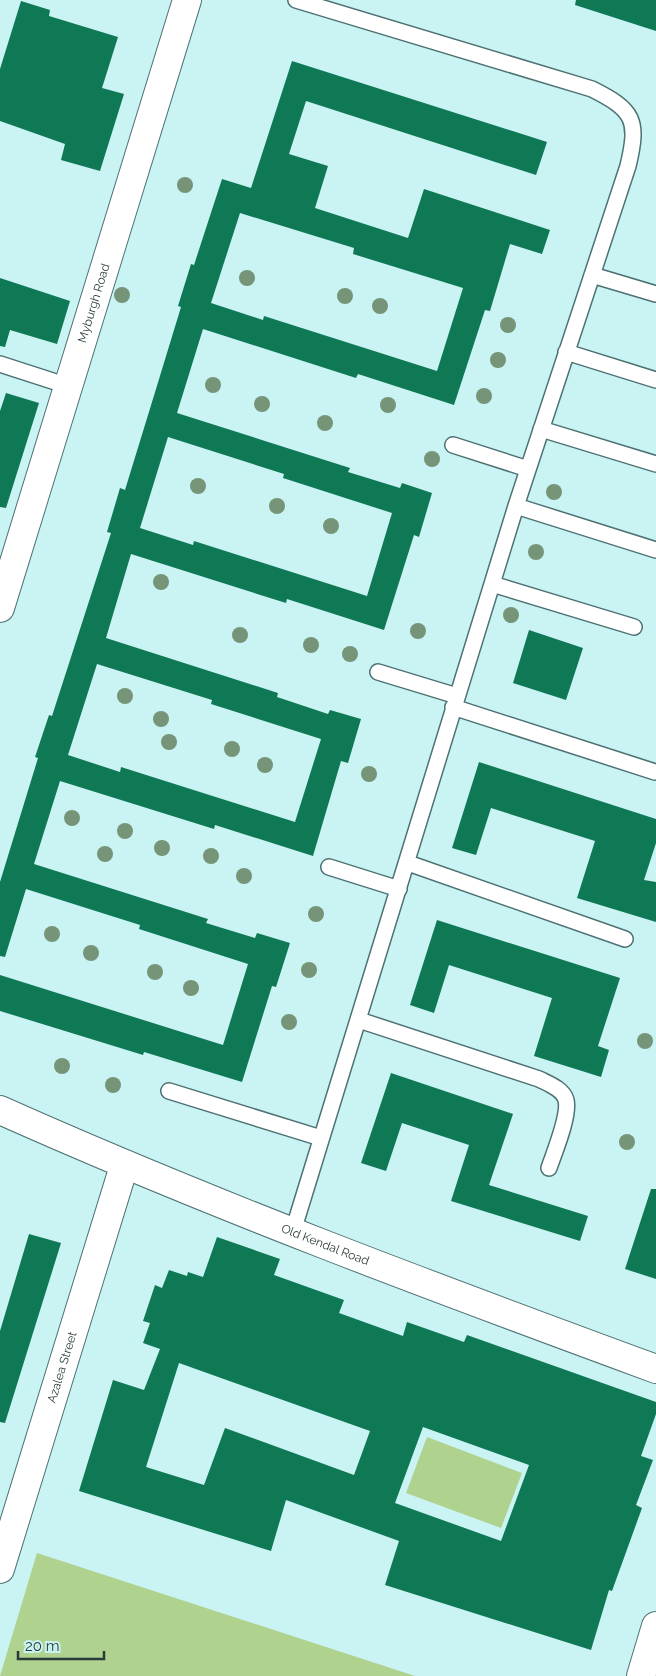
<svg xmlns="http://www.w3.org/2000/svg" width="656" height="1676" font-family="Raleway,sans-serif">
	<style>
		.green { fill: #afd28f }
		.building { fill: #0f7956; fill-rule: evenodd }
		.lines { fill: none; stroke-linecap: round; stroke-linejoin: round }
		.lane-casing { stroke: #4e7273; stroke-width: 18 }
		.street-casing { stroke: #4e7273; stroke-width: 30 }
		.lane { stroke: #fff; stroke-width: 15 }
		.street { stroke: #fff; stroke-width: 28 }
		.tree { fill: #759478 }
		.labels { text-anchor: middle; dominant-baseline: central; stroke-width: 5; stroke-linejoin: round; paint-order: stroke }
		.street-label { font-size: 12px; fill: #2b3b3b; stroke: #caf3f3 }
	</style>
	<rect width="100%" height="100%" fill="#caf3f3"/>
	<path class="green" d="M427,1437l95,36 -21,55 -95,-35z
		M37,1553l378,123h-415z"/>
	<path class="building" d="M576,0h80v31l-81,-26z
		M21,1l29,9 -1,6 69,21 -16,51 22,6 -24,77 -39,-11 4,-16 -65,-23v-52z
		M292,61l255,81 -11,33 -230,-74 -17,53 39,12 -13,42 93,30 16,-49 126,41 -8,24 -32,-10 -20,67 -5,-1 -31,95 -96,-31 -2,4 -153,-49 -26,84 173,55 -2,4 52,16 2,-5 30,10 -13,44 -5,-2 -30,95 -97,-31 -1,4 -155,-49 -25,84 172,55 -1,4 51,17 2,-4 31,9 -13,44 -7,-2 -28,95 -98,-31 -1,4 -154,-48 -26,83 174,55 -2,4 49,15 2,-5 33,10 -14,44 -4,-1 -30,96 -98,-30 -1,3 -143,-44v-36l223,70 25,-81 -109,-35 1,-4 -114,-36 -21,68 -5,-1v-74l38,-124 -3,-1 14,-42 3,1 59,-183 -4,-1 13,-44 5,2 31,-101 25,-82 -3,-1 13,-42 3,1 28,-86 29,9zM240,213l114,35 -1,6 110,34 -26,83 -173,-55 -1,4 -52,-17zM168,437l116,37 -1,4 109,35 -25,83 -173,-55 -1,4 -53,-17zM97,664l115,36 -1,4 110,35 -26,83 -174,-55 -1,5 -52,-17z
		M0,278l70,23 -13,43 -47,-14 -5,17 -5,-1z
		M6,393l33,10 -33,105 -6,-1v-96z
		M529,630l54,18 -17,52 -53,-17z
		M479,762l177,57v24l-12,37 12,2v40l-79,-24 18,-57 -104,-33 -15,47 -24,-7z
		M437,920l183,58 -22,68 11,4 -8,27 -67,-21 18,-58 -103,-33 -15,48 -24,-8z
		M391,1073l122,41 -24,71 99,31 -8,25 -129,-40 18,-56 -67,-22 -16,48 -25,-8z
		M651,1189h5v90l-31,-10z
		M29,1234l32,9 -56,180 -5,-1v-91z
		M217,1237l63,22 -6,16 70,25 -5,13 64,23 4,-14 57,20 3,-7 189,67v12l-15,42 12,4 -17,45 6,3 -30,83 -3,-1 -18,60 -206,-65 14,-44 -113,-41 -15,51 -192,-60 34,-111 31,10 16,-41 -17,-6 7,-20 -7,-2 12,-36 7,3 7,-18 18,6 1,-4 15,5zM179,1363l191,68 -16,44 -129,-47 -21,57 -58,-18zM423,1427l106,38 -28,76 -106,-38z"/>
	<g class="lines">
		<defs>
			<path id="lane" d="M592,275l64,19
				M566,352l90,28
				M0,364l68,22
				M541,429l115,35
				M453,445l75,24
				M516,506l140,44
				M492,584l142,43
				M378,672l79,24
				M453,707l202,65
				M408,863l217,76
				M329,867l70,22
				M359,1020l180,59c10,5 24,10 27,21 4,15 -12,53 -17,68
				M169,1091l152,47
				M293,1231l223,-725 112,-340c11,-46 6,-56 -36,-77l-296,-89"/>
			<g id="street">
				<path id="s1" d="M0,608l187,-608"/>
				<path id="s2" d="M0,1110c215,96 436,178 656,259"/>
				<path id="s3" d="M0,1569l124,-403"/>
				<path d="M641,1676l15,-50"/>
			</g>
		</defs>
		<use href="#lane" class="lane-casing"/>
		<use href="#street" class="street-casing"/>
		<use href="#lane" class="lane"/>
		<use href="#street" class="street"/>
	</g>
	<g class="tree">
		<circle cx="185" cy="185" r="8"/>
		<circle cx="247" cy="278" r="8"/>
		<circle cx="122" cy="295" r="8"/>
		<circle cx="345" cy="296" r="8"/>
		<circle cx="380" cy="306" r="8"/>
		<circle cx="508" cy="325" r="8"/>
		<circle cx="498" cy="360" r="8"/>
		<circle cx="213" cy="385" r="8"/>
		<circle cx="484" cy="396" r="8"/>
		<circle cx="262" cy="404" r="8"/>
		<circle cx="388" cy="405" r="8"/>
		<circle cx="325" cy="423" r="8"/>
		<circle cx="432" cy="459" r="8"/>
		<circle cx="198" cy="486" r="8"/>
		<circle cx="554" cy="492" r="8"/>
		<circle cx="277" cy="506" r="8"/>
		<circle cx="331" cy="526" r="8"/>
		<circle cx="536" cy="552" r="8"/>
		<circle cx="161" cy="582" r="8"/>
		<circle cx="511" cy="615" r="8"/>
		<circle cx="418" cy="631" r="8"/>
		<circle cx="240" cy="635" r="8"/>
		<circle cx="311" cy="645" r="8"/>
		<circle cx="350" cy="654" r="8"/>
		<circle cx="125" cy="696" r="8"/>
		<circle cx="161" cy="719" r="8"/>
		<circle cx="169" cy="742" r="8"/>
		<circle cx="232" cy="749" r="8"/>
		<circle cx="265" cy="765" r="8"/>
		<circle cx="369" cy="774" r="8"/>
		<circle cx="72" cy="818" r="8"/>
		<circle cx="125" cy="831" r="8"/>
		<circle cx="162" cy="848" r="8"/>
		<circle cx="105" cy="854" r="8"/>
		<circle cx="211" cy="856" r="8"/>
		<circle cx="244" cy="876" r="8"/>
		<circle cx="316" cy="914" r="8"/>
		<circle cx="52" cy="934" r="8"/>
		<circle cx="91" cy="953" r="8"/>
		<circle cx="309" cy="970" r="8"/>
		<circle cx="155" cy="972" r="8"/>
		<circle cx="191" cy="988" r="8"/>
		<circle cx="289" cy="1022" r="8"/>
		<circle cx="645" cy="1041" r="8"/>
		<circle cx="62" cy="1066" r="8"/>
		<circle cx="113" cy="1085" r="8"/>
		<circle cx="627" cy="1142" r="8"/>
	</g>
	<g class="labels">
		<g class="street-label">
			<text stroke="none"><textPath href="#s1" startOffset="319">Myburgh Road</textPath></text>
			<text stroke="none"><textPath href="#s2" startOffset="352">Old Kendal Road</textPath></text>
			<text stroke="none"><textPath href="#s3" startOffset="211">Azalea Street</textPath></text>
		</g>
	</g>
	<path d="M18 1651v8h86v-8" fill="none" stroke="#2b3b3b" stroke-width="2.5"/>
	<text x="25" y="1651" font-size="15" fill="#2b3b3b" stroke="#caf3f3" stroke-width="4" paint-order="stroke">20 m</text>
</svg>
